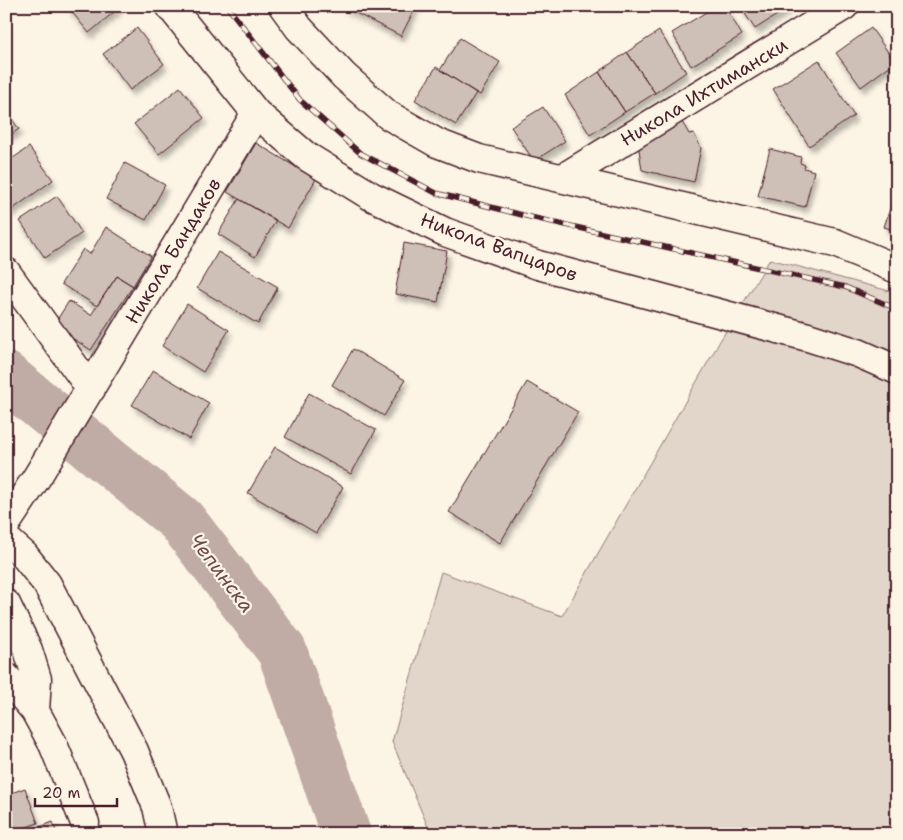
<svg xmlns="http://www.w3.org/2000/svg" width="903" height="840" font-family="'Shantell Sans',sans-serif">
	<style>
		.green { fill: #e2d5ca; stroke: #967a7a }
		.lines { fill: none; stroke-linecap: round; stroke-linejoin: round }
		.river { stroke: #c0aca5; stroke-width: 50 }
		.building { fill: #cfc0b7; stroke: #4a1f2b; filter: url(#shadow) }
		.minor-casing { stroke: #4a1f2b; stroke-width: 31 }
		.minor { stroke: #fcf5e5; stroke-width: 28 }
		.rail-casing { stroke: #4a1f2b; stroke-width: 5.5 }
		.rail { stroke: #fcf5e5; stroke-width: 4; stroke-dasharray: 11; stroke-linecap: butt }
		.labels { text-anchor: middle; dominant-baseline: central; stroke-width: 4.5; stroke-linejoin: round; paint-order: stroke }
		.street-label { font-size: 19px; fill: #4a1f2b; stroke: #fcf5e5 }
		.water-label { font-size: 20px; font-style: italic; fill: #6d4950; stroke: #fcf5e5 }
	</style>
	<defs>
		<filter id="shadow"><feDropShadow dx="3" dy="5.5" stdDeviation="2.5" flood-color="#0004"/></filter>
	</defs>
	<rect width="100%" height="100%" fill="#fcf5e5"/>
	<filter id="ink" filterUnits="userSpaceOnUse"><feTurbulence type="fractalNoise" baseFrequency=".02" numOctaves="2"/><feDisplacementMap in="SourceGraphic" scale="10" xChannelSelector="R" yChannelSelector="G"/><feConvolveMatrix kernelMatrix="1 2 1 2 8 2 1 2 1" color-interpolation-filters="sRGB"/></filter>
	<g filter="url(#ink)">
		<path class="green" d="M770,259l127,34v541h-466l-39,-92 49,-170 121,44 158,-275z"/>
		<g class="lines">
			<path class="river" d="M6,377l175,143 101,131 64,183"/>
		</g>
		<path class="building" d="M67,6h54l-32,27z
			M342,6h74l-15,30z
			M716,6h9l17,29 -51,31 -19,-33z
			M740,6h47l1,2 -33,21z
			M137,28l27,36 -34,26 -27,-36z
			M871,28l24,34 -34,25 -25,-34z
			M659,31l27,41 -31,21 -28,-41z
			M460,38l40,24 -20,33 -40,-25z
			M627,52l28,41 -30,19 -26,-40z
			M819,60l35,56 -45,30 -36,-57z
			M436,67l40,26 -20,32 -41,-25z
			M599,72l26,40 -35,23 -25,-40z
			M180,87l24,31 -45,36 -25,-30z
			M543,107l22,34 -31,20 -23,-34z
			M6,111l13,18 -13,9z
			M681,120l8,14 5,-1 7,15 -7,34 -52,-12 -4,-27z
			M256,143l60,36 -28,49 -61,-36z
			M29,147l24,33 -43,31 -4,-5v-43z
			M770,149l31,8 -1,6 5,2 -1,3 10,3 -9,36 -47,-11z
			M125,163l40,22 -19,35 -40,-21z
			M897,187v44l-13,-4z
			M57,196l25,37 -37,25 -25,-37z
			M239,199l37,21 -21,37 -37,-23z
			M106,227l45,29 -18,30 -16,-10 -20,30 -36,-22 22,-35 7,5z
			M404,243l43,8 -9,51 -43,-8z
			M218,252l60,35 -20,37 -61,-36z
			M117,276l16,10 -42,64 -38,-24 16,-25 22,14z
			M187,304l42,26 -26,42 -41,-26z
			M353,349l52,31 -21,36 -52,-31z
			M153,370l56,33 -20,36 -57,-34z
			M527,382l51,30 -78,131 -51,-31z
			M309,393l67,37 -25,44 -66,-37z
			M275,447l68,40 -27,46 -68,-40z
			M25,788l13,35 -32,11v-39z
			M53,822l4,12h-37z"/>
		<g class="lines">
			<defs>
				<path id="minor" d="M170,6l86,107 50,43 65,40 74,36 93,33 270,72 50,16 39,17
					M283,6l16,22 45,48 44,39 49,28 42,16 356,84 62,26
					M563,178l281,-172
					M6,272l85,117
					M6,524l31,-47 219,-364
					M6,539l18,16 23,29 87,167 23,56 6,27
					M6,604l22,46 9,29 -2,32 -29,-34
					M35,711l18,33 32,79"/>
			</defs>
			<use href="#minor" class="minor-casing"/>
			<use href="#minor" class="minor"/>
			<defs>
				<path id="rail" d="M227,6l73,94 60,53 76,40 94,24 315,70 52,22"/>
			</defs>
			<use href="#rail" class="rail-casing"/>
			<use href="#rail" class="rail"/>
		</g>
	</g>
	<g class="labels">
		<g class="street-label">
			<text transform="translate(704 92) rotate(-31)">Никола Ихтимански</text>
			<text transform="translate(499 247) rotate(20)">Никола Вапцаров</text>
			<text transform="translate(173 251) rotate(-59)">Никола Бандаков</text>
		</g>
		<g class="water-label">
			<text transform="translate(222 573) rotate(53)">Чепинска</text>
		</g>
	</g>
	<rect width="903" height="840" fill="none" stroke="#fcf5e5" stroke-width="25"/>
	<rect x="12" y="12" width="878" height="815" fill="none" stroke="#4a1f2b" stroke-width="2" filter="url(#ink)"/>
	<path d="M35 798v8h82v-8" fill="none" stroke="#4a1f2b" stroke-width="2.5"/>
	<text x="42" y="798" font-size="15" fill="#4a1f2b" stroke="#fcf5e5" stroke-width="4" paint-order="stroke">20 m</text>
</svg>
